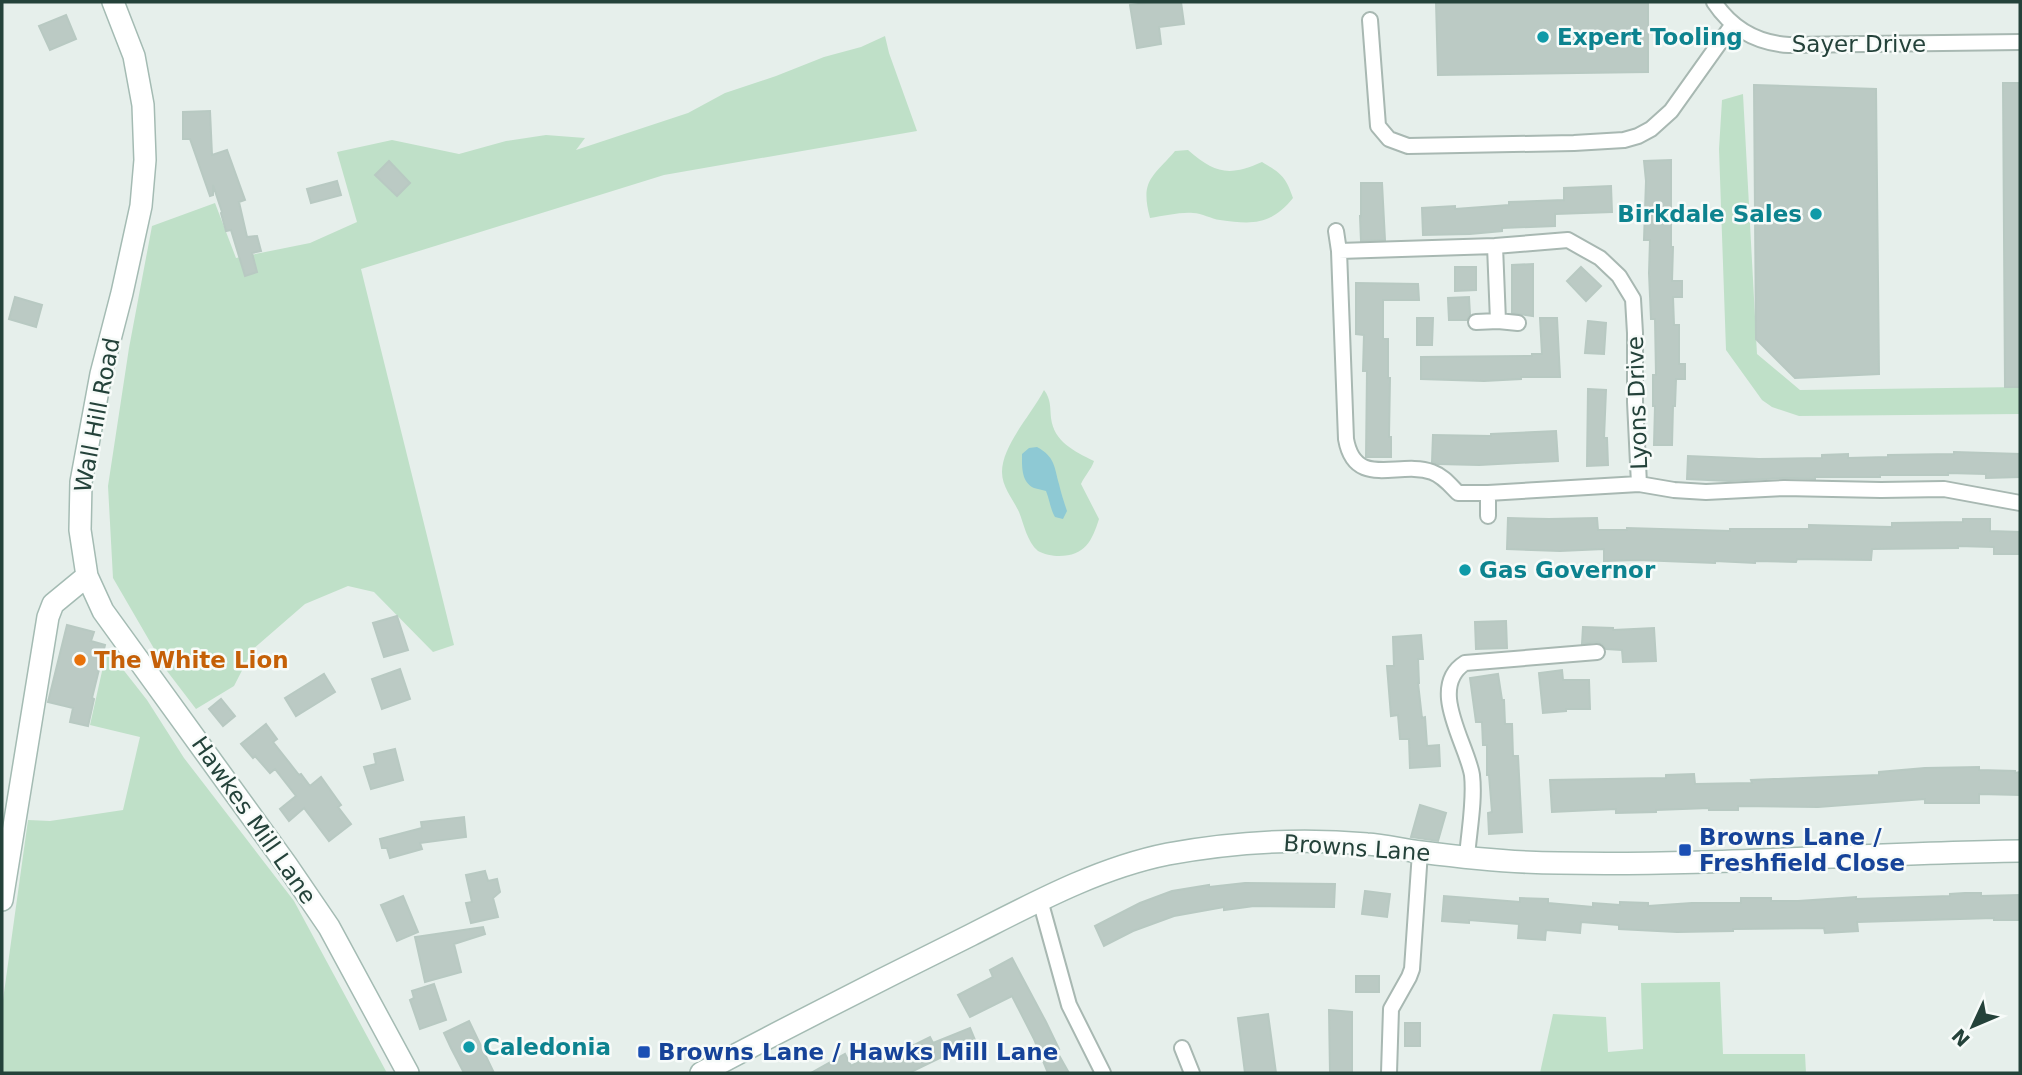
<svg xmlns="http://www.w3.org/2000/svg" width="2022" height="1075" font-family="'DejaVu Sans',sans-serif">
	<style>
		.green { fill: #bfe0c8 }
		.water { fill: #8ec9d4 }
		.building { fill: #bbcac4; stroke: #b8c9c2; stroke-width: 2 }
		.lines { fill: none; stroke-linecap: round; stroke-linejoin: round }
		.street-casing { stroke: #a8b8b2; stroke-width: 18 }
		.secondary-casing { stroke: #a4bbb3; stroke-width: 24 }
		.street { stroke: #fff; stroke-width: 14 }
		.secondary { stroke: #fff; stroke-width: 21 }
		.culture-dot { fill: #0f9aa8; stroke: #f7fbf9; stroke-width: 2.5 }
		.food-dot { fill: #e8710a; stroke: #f7fbf9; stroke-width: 2.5 }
		.transit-dot { fill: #1a4fb4; stroke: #f7fbf9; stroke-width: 2.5 }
		.labels { text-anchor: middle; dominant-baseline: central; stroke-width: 5; stroke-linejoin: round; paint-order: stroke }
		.culture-label { font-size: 23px; font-weight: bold; fill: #0d838f; stroke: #f7fbf9; text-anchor: start }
		.street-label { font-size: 23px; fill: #24423a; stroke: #f7fbf9 }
		.food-label { font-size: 23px; font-weight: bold; fill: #c56008; stroke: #f7fbf9; text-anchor: start }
		.transit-label { font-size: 23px; font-weight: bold; fill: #164399; stroke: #f7fbf9; text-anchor: start }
	</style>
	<rect width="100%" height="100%" fill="#e6efeb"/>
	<path class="green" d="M885,36l4,17 28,78 -253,44 -303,94 93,376 -21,7 -59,-60 -26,-6 -43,18 -52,45 -19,37 -38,23 -29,-38 -54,-93 -5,-92 21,-138 23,-122 63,-23 21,55 74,-15 47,-21 -20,-70 55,-12 67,14 47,-13 40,-6 39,3 -9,12 112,-37 37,-20 51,-17 48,-19 37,-10z
		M1743,94l14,260 43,36 220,-3v27l-221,2 -27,-9 -10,-7 -36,-50 -7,-201 3,-49z
		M1188,150c27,23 40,27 74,12 19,11 24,15 31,36 -22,27 -40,27 -73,22 -9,-1 -18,-7 -27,-7 -13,-1 -29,3 -43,5 -10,-38 2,-40 25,-67z
		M1044,390c7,9 6,17 7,28 3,24 23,33 43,43 -3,9 -9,14 -13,23l18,35c-7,22 -14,37 -40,37 -6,0 -16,-2 -21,-5 -11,-9 -14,-27 -19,-39 -6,-13 -17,-25 -17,-40 0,-27 30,-58 42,-82z
		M107,649l40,51 37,58 110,143 93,172h-385v-66l26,-187 22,1 73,-11 17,-73 -50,-12z
		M1720,982l3,72h82l1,19h-266l13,-59 53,3 2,35 35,-3 -2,-66z"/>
	<path class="water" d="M1037,447c18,10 17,19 22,37 2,9 5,18 8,27l-4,8 -8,-2c-5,-9 -5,-16 -9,-26 -4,-1 -8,-2 -12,-3 -13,-6 -12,-22 -12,-34l7,-6z"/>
	<path class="building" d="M1153,2h28l3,22 -25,3 2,17 -24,4 -7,-43z
		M1436,2h212v70l-210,3z
		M66,15l10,24 -26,11 -11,-24z
		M2003,83h17v304h-15z
		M1754,85l122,4 3,285 -84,4 -39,-39z
		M210,111l2,44 15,-5 18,50 -6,2 8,35 10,-1 4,15 -9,2 5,19 -12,4 -14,-46 -5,1 -5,-18 1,-1 -9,-27v10l-3,1 -20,-57h-7v-27z
		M1671,160v87h2l-1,34h10v16h-9l1,28h5v39h6v15h-9l-1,27h-2l-1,39h-18l1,-39h-2v-31h3l-1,-56h-4l-2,-46 1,-33h-6l2,-59 -2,-20z
		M389,161l21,22 -13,13 -22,-21z
		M337,181l4,14 -30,8 -4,-14z
		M1361,183h21l3,57 -24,1 -1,-25h1z
		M1611,186l1,26 -57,2v12l-53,2v3l-32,3 -47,1 -1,-27 33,-2v3l54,-4v-3l55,-2v-12z
		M1533,264v52l-21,-3v-48z
		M1455,267h21v23l-21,1z
		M1581,267l20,19 -15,15 -19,-20z
		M1356,283l62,1 1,16h-36v39h5v39h2l-1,59h2v20h-25l1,-86h-4l1,-36 -8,-1z
		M15,297l27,8 -6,22 -27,-8z
		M1469,297l1,18 -3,5h-18l-1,-22z
		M1417,318h16l-1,27h-15z
		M1540,318h17l3,59h-39v2l-37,2 -63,-2v-22l111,-1v-2h10z
		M1588,321l18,2 -2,31 -19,-1z
		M1588,389l18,1 -2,48h3l1,27 -21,1z
		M1556,431l2,30 -79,4 -41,-1 -6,-2 1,-27 58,1v-2z
		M1954,452l66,2v23l-34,1v-4l-38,-1v2h-68v2h-65v2l-31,-1 -55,3 -42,-2 1,-23 71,3 63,-1v-3l26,-1v4l40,-1v-2l66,-1z
		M1508,518l41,1 48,-1 1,12h29v-2l103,3v-2h79v-4l83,2v-4l71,-1v-3h27v12l30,1v22h-26v-7l-36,-1v2l-86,1 -1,11 -74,-1 -1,3 -41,-1v2l-40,-2v2l-77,-3 -34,1v-12l-44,2 -53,-2z
		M397,616l11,34 -24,7 -11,-34z
		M1506,621l1,27 -31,1 -1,-27z
		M67,625l27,7 -3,9 14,4 -13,53 2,1 -6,27 -18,-4 3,-14 -25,-6z
		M1583,627l30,1v2l41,-2 2,33 -33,1 -1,-12 -16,-1 -4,-5 -5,-2 -15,2z
		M1421,635l2,24h-5l1,24h-1l4,35 3,-1 2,29 12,-1 1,21 -30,2 -1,-29h-9l-2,-24 -7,1 -4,-50h7l-1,-29z
		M400,669l10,30 -28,10 -10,-30z
		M1562,670l1,10h26l1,29h-24v2l-23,2 -4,-40z
		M324,674l11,18 -39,24 -11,-18z
		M1498,674l4,26h2l1,24h7l1,32h5l4,76 -33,2 -1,-21 4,-1 -3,-37h-2v-30h-4l-1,-23h-6l-6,-44z
		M221,699l14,17 -12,10 -14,-17z
		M266,724l11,15 -4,3 26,33 2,-1 9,12 11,-9 20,28 -3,2 13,17 -22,17 -25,-33 -15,13 -9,-12 16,-13 -21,-27 -5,4 -15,-17 -2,2 -12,-14z
		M395,749l8,31 -32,9 -7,-22 12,-3 -2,-10z
		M1979,767v3l36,1v2l5,-1v23l-41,-1v9h-54v-4l-107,8 -80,-1v4h-29v-2l-53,2v2l-40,1v-4l-64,3 -2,-32 116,-2v-3l28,-1 1,10 57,-1 -1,-3 128,-5v-3l46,-4z
		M1420,805l26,8 -8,28 -27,-4z
		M464,817l2,20 -46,6 2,6 -32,9 -3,-10h-5l-2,-9 42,-11 -1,-6z
		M485,871l3,10 9,-2 3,13 -7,6 5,19 -27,6 -5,-20 6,-1 -6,-27z
		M1245,883l90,1 -1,23 -80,-1 -30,4v-3l-50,9 -41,15 -29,15 -9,-20 45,-23 32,-12 37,-6v2z
		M1365,891l25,3 -3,23 -25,-3z
		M1965,893h16v3l39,-1v25h-26v-2l-137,4 1,9 -33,2 -1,-5 -91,1v2l-56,1 -58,-3v-4l-38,-3 -1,11 -34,-3 -1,10 -27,-2 1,-14 -50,-4v3l-27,-2 2,-25 76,6v-4l28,1v4l45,4v-4l27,2v-3l28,1v3l44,-3h49v-5h30v3h27l58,-4v2l94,-3v-2z
		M403,896l15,36 -21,9 -16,-36z
		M483,927l2,7 -31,10 7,28 -36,10 -10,-45z
		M1012,958l34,64 13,27 -3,1 13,23h-21l-14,-34 -22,-43 -42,21 -12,-22 35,-18 -3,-7z
		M1356,976h23v16h-23z
		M434,984l12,36 -26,9 -10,-29 4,-2 -2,-7z
		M1329,1010l23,2v61h-22z
		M1268,1014l8,59h-31l-7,-55z
		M469,1021l25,52h-30l-13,-25 -7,-15z
		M1405,1023h15v23h-15z
		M970,1028l7,17 -24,10 -1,-3 -43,21h-98l34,-19 6,12 38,-20 5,9 36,-18 3,6z"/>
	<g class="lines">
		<defs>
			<path id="street" d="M1714,2c18,27 42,41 75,43l231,-3
				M1370,20l8,106 11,13 19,7 166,-3 50,-3 14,-4 13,-7 20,-18 62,-87
				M1336,231l3,20
				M1495,246l3,75 20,2
				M1476,322l22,-1
				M1488,493h-30c-8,-8 -15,-17 -26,-21 -33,-12 -77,18 -86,-33l-7,-188 156,-5 73,-6 32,18 19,18 14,23 2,34v69l4,82 35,6 32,2 78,-4 97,2 63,-1 76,14
				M1488,516v-23l151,-9
				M1467,857c2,-27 8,-56 5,-82 -5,-31 -45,-88 -7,-112l132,-11
				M1040,900l29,105 34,68
				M1182,1048l10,25
				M1389,1073l2,-64 18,-32 3,-8 8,-117"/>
			<path id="secondary" d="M113,2l21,54 9,49 2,55 -4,46 -19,87 -21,81 -20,108 -1,48 7,46 16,35 183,253 43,63 79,146
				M2,900l46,-283 5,-13 34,-28
				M701,1073c89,-47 179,-93 270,-138 63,-32 127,-67 197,-81 65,-12 133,-16 199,-10 18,1 36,6 54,8 46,6 92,11 138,11 154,3 307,-10 461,-12"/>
		</defs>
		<use href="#street" class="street-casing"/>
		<use href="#secondary" class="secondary-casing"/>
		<use href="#street" class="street"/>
		<use href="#secondary" class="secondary"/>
	</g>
	<g class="culture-dot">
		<circle cx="1543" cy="37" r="7"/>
		<circle cx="1816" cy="214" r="7"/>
		<circle cx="1465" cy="570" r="7"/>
		<circle cx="469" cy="1047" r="7"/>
	</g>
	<circle class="food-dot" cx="80" cy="660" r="7"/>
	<g class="transit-dot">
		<rect x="1678" y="843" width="14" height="14" rx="3.5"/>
		<rect x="637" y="1045" width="14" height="14" rx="3.5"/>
	</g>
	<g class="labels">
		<g class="culture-label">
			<text x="1557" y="37">Expert Tooling</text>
			<text x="1802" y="214" text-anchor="end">Birkdale Sales</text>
			<text x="1479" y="570">Gas Governor</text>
			<text x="483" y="1047">Caledonia</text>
		</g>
		<g class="street-label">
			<text x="1859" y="44">Sayer Drive</text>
			<text transform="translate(1637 403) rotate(-92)">Lyons Drive</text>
			<text transform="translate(97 415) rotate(-79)">Wall Hill Road</text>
			<text transform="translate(254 820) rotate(55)">Hawkes Mill Lane</text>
			<text transform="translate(1357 848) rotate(4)">Browns Lane</text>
		</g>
		<g class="food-label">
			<text x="94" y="660">The White Lion</text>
		</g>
		<g class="transit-label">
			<text x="1699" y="837">Browns Lane /<tspan x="1699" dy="26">Freshfield Close</tspan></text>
			<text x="658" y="1052">Browns Lane / Hawks Mill Lane</text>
		</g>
	</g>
	<rect width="2022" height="1075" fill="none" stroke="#24423a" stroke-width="7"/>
	<g transform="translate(1973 1026) rotate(226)" stroke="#f7fbf9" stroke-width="5" paint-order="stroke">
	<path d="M0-5L12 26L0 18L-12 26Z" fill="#24423a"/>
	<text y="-10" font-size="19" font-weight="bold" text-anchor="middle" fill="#24423a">N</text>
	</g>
</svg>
